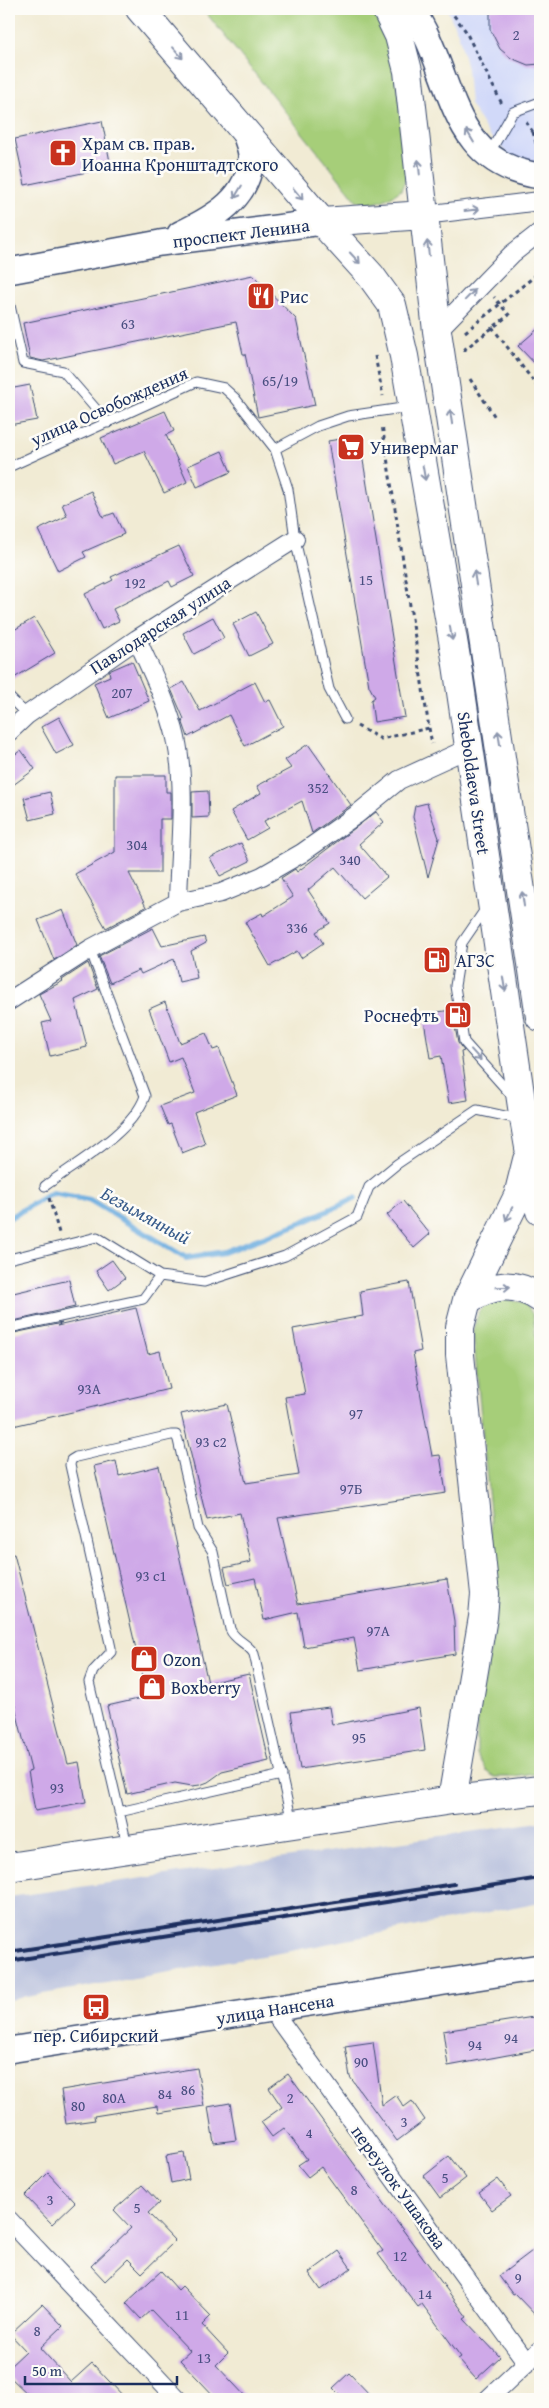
<svg xmlns="http://www.w3.org/2000/svg" width="549" height="2408" font-family="'Gentium Book Plus',serif">
	<style>
		.built { fill: #d1d9f9 }
		.industrial { fill: #bbc3de }
		.green { fill: #a6ce79; stroke: #607e6c }
		.lines { fill: none; stroke-linecap: round; stroke-linejoin: round }
		.stream { stroke: #6bacdf; stroke-width: 6 }
		.building { fill: #cfa9e8 }
		.service-casing { stroke: #3b4b70; stroke-width: 11 }
		.minor-casing { stroke: #3b4b70; stroke-width: 20 }
		.secondary-casing { stroke: #3b4b70; stroke-width: 28 }
		.primary-casing { stroke: #3b4b70; stroke-width: 30 }
		.path { stroke: #3b4b70; stroke-width: 3; stroke-dasharray: 4 4; stroke-linecap: butt }
		.service { stroke: #fff; stroke-width: 9 }
		.minor { stroke: #fff; stroke-width: 18 }
		.secondary { stroke: #fff; stroke-width: 25 }
		.primary { stroke: #fff; stroke-width: 28 }
		.rail { stroke: #1b2f5e; stroke-width: 4 }
		.oneway { stroke: #8d97ae }
		.labels { text-anchor: middle; dominant-baseline: central; stroke-width: 5; stroke-linejoin: round; paint-order: stroke }
		.number-label { font-size: 15px; fill: #484e80 }
		.poi-label { font-size: 18px; fill: #1b2f5e; stroke: #fdfcf7; text-anchor: start }
		.street-label { font-size: 18px; fill: #1b2f5e; stroke: #fdfcf7 }
		.water-label { font-size: 19px; font-style: italic; fill: #375b8b; stroke: #fdfcf7 }
	</style>
	<rect width="100%" height="100%" fill="#fdfcf7"/>
	<filter id="ink" filterUnits="userSpaceOnUse"><feTurbulence type="fractalNoise" baseFrequency=".02" numOctaves="2"/><feDisplacementMap in="SourceGraphic" scale="10" xChannelSelector="R" yChannelSelector="G"/><feConvolveMatrix kernelMatrix="1 2 1 2 8 2 1 2 1" color-interpolation-filters="sRGB"/></filter>
	<filter id="wash" filterUnits="userSpaceOnUse"><feTurbulence type="fractalNoise" baseFrequency=".0096" numOctaves="4" result="noise"/><feDisplacementMap in="SourceGraphic" scale="20" xChannelSelector="R" yChannelSelector="G"/><feGaussianBlur stdDeviation="1.12" result="paint"/><feColorMatrix in="noise" values="0 0 0 0 0 0 0 0 0 0 0 0 0 0 0 0 0 1.4 0 .05"/><feComposite in="paint" operator="in"/></filter>
	<g filter="url(#wash)">
		<rect width="100%" height="100%" fill="#f1ebd4"/>
		<path class="built" d="M447,9h93v158l-29,-10 -22,-22 -19,-31 -3,-35 -8,-33z"/>
		<path class="industrial" d="M540,1822v80l-255,50 -276,48v-103z"/>
		<path class="green" d="M203,9h169l22,42 13,125 -6,14c-12,9 -30,18 -44,11z
			M499,1298l26,5 8,12 7,56v402l-25,4h-20l-8,-5 -10,-18v-35l22,-113 -26,-274c4,-18 8,-29 26,-34z"/>
		<g class="lines">
			<path class="stream" d="M9,1218l43,-25 38,7 96,58 38,-6 79,-30 52,-24"/>
		</g>
		<g id="blocks">
			<path class="building" d="M490,9h50v55l-12,1 -17,-7 -11,-9 -10,-20z
				M102,121l9,46 -86,18 -10,-46z
				M253,275l43,44 19,86 -57,12 -13,-63h-2l-7,-32 -193,39 -13,-3 -7,-35z
				M540,327v42l-22,-23z
				M30,385l7,35 -28,5v-36z
				M165,411l9,20 -8,4 21,47 -23,11 -20,-42 -31,13 -12,-26z
				M359,436l46,281 -31,5 -3,-22 4,-3 -6,-11 -41,-245z
				M222,451l9,21 -34,15 -9,-21z
				M91,491l12,26 11,-4 10,21 -41,18 3,5 -28,14 -20,-41 29,-14 -5,-12z
				M179,546l15,30 -22,11 -3,-6 -56,28 6,12 -17,8 -17,-35 28,-14 -2,-3z
				M256,612l17,32 -24,12 -16,-32z
				M213,617l11,21 -30,16 -11,-21z
				M34,618l21,35 -46,28v-48z
				M132,661l17,40 -40,17 -15,-35 16,-7 -1,-5z
				M184,682l16,29 55,-29 10,20 5,-2 13,26 -38,20 -16,-31 -41,22 -6,-17 2,-1 -13,-30z
				M59,717l15,28 -18,9 -15,-27z
				M308,744l43,61 -39,28 -10,-32 -38,20 4,7 -21,12 -16,-29 30,-18 -4,-7 34,-18 -6,-8z
				M21,750l14,19 -26,19v-29z
				M115,775h51v17h5v27h-11v54h-31l17,34 -40,21 -31,-54 40,-22z
				M208,791l1,26 -17,1v-26z
				M50,792l5,22 -25,6 -6,-22z
				M427,803l12,35 -11,39 -15,-60 2,-11z
				M376,812l8,10 -25,22 28,33 -25,21 -27,-31 -27,23 22,33 -14,9 7,11 -22,15 -4,-7 -27,15 -25,-44 17,-9 1,3 30,-19 -12,-19 14,-9 2,3z
				M241,843l9,18 -30,15 -10,-18z
				M63,910l14,35 -23,15 -16,-40z
				M153,928l9,18 42,-9 2,6 -15,8 6,27 -18,4 -5,-23 -33,15 -2,-4 -29,13 -11,-27z
				M88,963l10,26 -23,11 12,47 -37,9 -8,-33 9,-2 -12,-27 24,-13 -1,-1z
				M165,1002l15,41 26,-10 7,17 6,-2 18,47 -43,17 11,32 -23,9 -11,-29 -3,1 -8,-19 35,-13 -14,-36 -12,5 -20,-53z
				M452,1010l6,33 6,8 -3,1 7,48 -19,3 -8,-47 -11,2 -7,-44z
				M403,1201l27,33 -16,14 -27,-33z
				M112,1260l13,18 -16,12 -13,-19z
				M69,1280l6,27 -66,15v-28z
				M409,1282l12,69 -8,2 19,103 8,-1 6,38 -168,25 20,86 149,-25 7,42 1,33 -95,16 -6,-32 -50,9 -6,-35 -34,8 -9,-42 -27,6 -4,-16 27,-6 -11,-49 -33,7 -26,-106 46,-10 19,79 53,-8 -14,-78 20,-3 -12,-65 70,-13 -3,-25z
				M136,1308l12,46 12,-3 9,38 -160,38v-93l53,-11 -5,3z
				M116,1461l3,15 40,-10 49,217 41,-9 20,87 -47,11 -14,10 -8,3 -8,1 -17,-3 -48,11 -20,-88 40,-9 -53,-231z
				M14,1554l54,210 11,-2 7,40 -51,9 -7,-40 3,-1 -22,-87v-128z
				M329,1707l3,18 87,-17 6,42 -125,19 -9,-57z
				M540,2016v33l-92,17 -5,-35z
				M373,2042l9,63 14,-10 8,12 8,-6 13,19 -28,21 -47,-64 -5,-31z
				M197,2068l7,38 -46,7 -1,-7 -63,10 1,4 -29,4 -5,-34z
				M288,2074l179,243 -3,2 36,38 -24,22 -18,-20 3,-2 -39,-53 -4,3 -40,-53 5,-3 -62,-84 -13,10 -10,-12 9,-6 -23,-31 -12,9 -11,-15 21,-15 -13,-19z
				M230,2103l6,37 -22,3 -6,-36z
				M184,2153l5,26 -18,4 -5,-27z
				M449,2156l17,22 -26,20 -16,-22z
				M48,2173l27,29 -23,22 -27,-28z
				M498,2179l13,17 -19,14 -13,-17z
				M142,2185l17,18 -11,10 27,28 -33,32 -14,-14 -23,22 -14,-15 40,-38 -17,-18z
				M540,2245v75l-25,-26 -2,1 -14,-19z
				M339,2251l12,17 -30,22 -12,-17z
				M161,2271l17,19 4,-4 29,30 -9,9 26,28 -12,12 32,34h-31l-37,-39 10,-9 -39,-41 -10,9 -15,-16z
				M42,2304l21,22 -23,22 31,34 21,-19 34,36h-93l-24,-23v-9l17,-16 -16,-17z
				M349,2373l25,26h-30l-11,-11z"/>
		</g>
	</g>
	<g filter="url(#ink)">
		<use href="#blocks" fill-opacity="0" stroke="#3b4b70" stroke-width="1"/>
		<g class="lines">
			<defs>
				<path id="service" d="M489,154l24,-42 27,-10
					M9,301l14,62 40,8 45,52
					M275,449l43,-23 30,-10 61,-9
					M9,467l187,-85 28,6 11,10 40,51 13,40 7,50 34,150 16,30
					M9,697l18,18
					M486,908l-24,35 -7,43 9,56 49,55
					M45,1186c31,-23 88,-54 100,-90l-55,-147
					M9,1259l88,-22 63,39 44,6 81,-26 72,-39 12,-30 28,-23 80,-54 42,9
					M9,1328l134,-29 17,-23
					M119,1812l163,-37
					M127,1845l-38,-163 4,-11 18,-19v-4l-41,-183 1,-5 5,-3 95,-22h5l2,5 20,88 15,24 17,77c5,12 18,14 24,25l38,168"/>
				<path id="minor" d="M424,215l116,-14
					M437,331l75,-77 28,-22
					M137,639c14,32 31,64 39,99 11,52 3,110 2,164
					M9,732l18,-17 110,-76 158,-100
					M9,1001l81,-52 88,-47 43,-9 41,-17 40,-23 54,-38 43,-35 70,-32
					M272,2010l255,353
					M9,2220l169,179
					M488,2399l52,-49"/>
				<path id="secondary" d="M411,9c44,62 34,154 129,167
					M180,234c34,-16 70,-36 71,-78 0,-8 -5,-18 -7,-26
					M9,271l151,-28 162,-21
					M9,2050l531,-83"/>
				<path id="primary" d="M140,9l182,213 49,54 21,29 12,51 52,302 66,449 18,104
					M386,9l13,27 9,35 29,260 103,686
					M322,222l102,-7
					M467,1300c26,-16 47,-19 73,-2
					M452,1800l31,-183 2,-23 -25,-239v-28l7,-27 51,-104 9,-36
					M9,1867l443,-67 88,-10"/>
			</defs>
			<use href="#service" class="service-casing"/>
			<use href="#minor" class="minor-casing"/>
			<use href="#secondary" class="secondary-casing"/>
			<use href="#primary" class="primary-casing"/>
			<path class="path" d="M449,9l16,21 37,74
				M526,122l7,10 7,-1
				M533,132l6,22
				M492,327l45,59
				M465,332l75,-60
				M465,351v-2l44,-34 -15,-18
				M375,356l8,40
				M470,379l25,38
				M357,726l24,13 48,-11 -47,-303
				M429,728l3,16
				M49,1198l10,35"/>
			<use href="#service" class="service"/>
			<use href="#minor" class="minor"/>
			<use href="#secondary" class="secondary"/>
			<use href="#primary" class="primary"/>
			<path class="rail" d="M9,1952l445,-68
				M9,1961l531,-83"/>
		</g>
		<defs><path id="oneway-shaft" d="M-6 0H5M1.5-3L5.5 0L1.5 3" fill="none" stroke-width="1.6" stroke-linecap="round" stroke-linejoin="round" transform="scale(1.25)"/></defs>
		<g class="oneway">
			<use href="#oneway-shaft" transform="translate(178 53) rotate(49)"/>
			<use href="#oneway-shaft" transform="translate(470 136) rotate(-121)"/>
			<use href="#oneway-shaft" transform="translate(419 167) rotate(-96)"/>
			<use href="#oneway-shaft" transform="translate(238 192) rotate(121)"/>
			<use href="#oneway-shaft" transform="translate(298 194) rotate(50)"/>
			<use href="#oneway-shaft" transform="translate(472 210) rotate(-7)"/>
			<use href="#oneway-shaft" transform="translate(428 248) rotate(-97)"/>
			<use href="#oneway-shaft" transform="translate(355 258) rotate(47)"/>
			<use href="#oneway-shaft" transform="translate(470 295) rotate(-46)"/>
			<use href="#oneway-shaft" transform="translate(451 417) rotate(-99)"/>
			<use href="#oneway-shaft" transform="translate(424 473) rotate(80)"/>
			<use href="#oneway-shaft" transform="translate(475 578) rotate(-99)"/>
			<use href="#oneway-shaft" transform="translate(451 633) rotate(80)"/>
			<use href="#oneway-shaft" transform="translate(499 738) rotate(-99)"/>
			<use href="#oneway-shaft" transform="translate(523 899) rotate(-98)"/>
			<use href="#oneway-shaft" transform="translate(504 984) rotate(81)"/>
			<use href="#oneway-shaft" transform="translate(476 1055) rotate(48)"/>
			<use href="#oneway-shaft" transform="translate(509 1214) rotate(116)"/>
			<use href="#oneway-shaft" transform="translate(503 1287) rotate(-2)"/>
		</g>
	</g>
	<defs>
		<symbol id="church-square" viewBox="-11 -11 22 22"><rect x="-9" y="-9" width="18" height="18" rx="4" fill="#c8321e" stroke="#fdfcf7"/><path d="M-1.2-6h2.4v3.5h3.3v2.4h-3.3V6h-2.4V-.1h-3.3v-2.4h3.3Z" fill="#fff"/></symbol>
		<symbol id="restaurant-square" viewBox="-11 -11 22 22"><rect x="-9" y="-9" width="18" height="18" rx="4" fill="#c8321e" stroke="#fdfcf7"/><path d="M-5-6h1v4h1v-4h1v4h1v-4h1v5L-1.5 .5V6h-2V.5L-5-1ZM5-6V6H3V1.5H1.5Q1.5-4 5-6Z" fill="#fff"/></symbol>
		<symbol id="supermarket-square" viewBox="-11 -11 22 22"><rect x="-9" y="-9" width="18" height="18" rx="4" fill="#c8321e" stroke="#fdfcf7"/><path d="M-6-5.5h2.5l.6 2H6L4.5 2H-2.5L-4.4-4H-6ZM-1.5 3.2a1.3 1.3 0 1 0 .1 0ZM3 3.2a1.3 1.3 0 1 0 .1 0Z" fill="#fff"/></symbol>
		<symbol id="fuel-square" viewBox="-11 -11 22 22"><rect x="-9" y="-9" width="18" height="18" rx="4" fill="#c8321e" stroke="#fdfcf7"/><path d="M-5.5-6h7V0h2V4h1.3V-2.5L3-4.5l.8-.8L6-3V5H2.5V1h-1V6h-7ZM-4.2-4.7v3.2H.2V-4.7Z" fill="#fff"/></symbol>
		<symbol id="shop-square" viewBox="-11 -11 22 22"><rect x="-9" y="-9" width="18" height="18" rx="4" fill="#c8321e" stroke="#fdfcf7"/><path d="M-5-2.5h2.3a2.7 3.5 0 0 1 5.4 0H5L5.5 6h-11ZM-1.5-2.5h3a1.5 2.3 0 0 0-3 0Z" fill="#fff"/></symbol>
		<symbol id="bus-square" viewBox="-11 -11 22 22"><rect x="-9" y="-9" width="18" height="18" rx="4" fill="#c8321e" stroke="#fdfcf7"/><path d="M-5-6H5V4H4V6H2V4H-2V6H-4V4H-5ZM-3.5-4V0h7V-4ZM-3.5 1.2v1.5H-2V1.2ZM2 1.2v1.5H3.5V1.2Z" fill="#fff"/></symbol>
	</defs>
	<g fill-rule="evenodd">
		<use href="#church-square" x="47" y="137" width="32" height="32"/>
		<use href="#restaurant-square" x="245" y="280" width="32" height="32"/>
		<use href="#supermarket-square" x="335" y="431" width="32" height="32"/>
		<use href="#fuel-square" x="421" y="944" width="32" height="32"/>
		<use href="#fuel-square" x="442" y="999" width="32" height="32"/>
		<use href="#shop-square" x="128" y="1643" width="32" height="32"/>
		<use href="#shop-square" x="136" y="1671" width="32" height="32"/>
		<use href="#bus-square" x="80" y="1991" width="32" height="32"/>
	</g>
	<g class="labels">
		<g class="number-label">
			<text x="516" y="34">2</text>
			<text x="128" y="323">63</text>
			<text x="280" y="380">65/19</text>
			<text x="366" y="579">15</text>
			<text x="135" y="582">192</text>
			<text x="122" y="692">207</text>
			<text x="318" y="787">352</text>
			<text x="137" y="844">304</text>
			<text x="350" y="859">340</text>
			<text x="297" y="927">336</text>
			<text x="89" y="1388">93А</text>
			<text x="356" y="1413">97</text>
			<text x="211" y="1441">93 с2</text>
			<text x="351" y="1488">97Б</text>
			<text x="151" y="1575">93 с1</text>
			<text x="378" y="1630">97А</text>
			<text x="359" y="1737">95</text>
			<text x="57" y="1787">93</text>
			<text x="511" y="2037">94</text>
			<text x="475" y="2044">94</text>
			<text x="361" y="2061">90</text>
			<text x="188" y="2089">86</text>
			<text x="165" y="2093">84</text>
			<text x="114" y="2097">80А</text>
			<text x="290" y="2097">2</text>
			<text x="78" y="2105">80</text>
			<text x="404" y="2121">3</text>
			<text x="309" y="2132">4</text>
			<text x="445" y="2177">5</text>
			<text x="354" y="2189">8</text>
			<text x="50" y="2199">3</text>
			<text x="137" y="2207">5</text>
			<text x="400" y="2255">12</text>
			<text x="518" y="2277">9</text>
			<text x="425" y="2293">14</text>
			<text x="182" y="2314">11</text>
			<text x="37" y="2330">8</text>
			<text x="204" y="2357">13</text>
		</g>
		<g class="poi-label">
			<text x="82" y="143">Храм св. прав.<tspan x="82" dy="21">Иоанна Кронштадтского</tspan></text>
			<text x="280" y="296">Рис</text>
			<text x="370" y="447">Универмаг</text>
			<text x="456" y="960">АГЗС</text>
			<text x="439" y="1015" text-anchor="end">Роснефть</text>
			<text x="163" y="1659">Ozon</text>
			<text x="171" y="1687">Boxberry</text>
			<text x="96" y="2035" text-anchor="middle">пер. Сибирский</text>
		</g>
		<g class="street-label">
			<text transform="translate(241 233) rotate(-7)">проспект Ленина</text>
			<text transform="translate(109 406) rotate(-24)">улица Освобождения</text>
			<text transform="translate(160 625) rotate(-33)">Павлодарская улица</text>
			<text transform="translate(474 783) rotate(82)">Sheboldaeva Street</text>
			<text transform="translate(275 2009) rotate(-9)">улица Нансена</text>
			<text transform="translate(399 2187) rotate(54)">переулок Ушакова</text>
		</g>
		<g class="water-label">
			<text transform="translate(146 1215) rotate(29)">Безымянный</text>
		</g>
	</g>
	<rect width="549" height="2408" fill="none" stroke="#fdfcf7" stroke-width="30"/>
	<path d="M25 2376v8h152v-8" fill="none" stroke="#1b2f5e" stroke-width="2.5"/>
	<text x="32" y="2376" font-size="15" fill="#1b2f5e" stroke="#fdfcf7" stroke-width="4" paint-order="stroke">50 m</text>
</svg>
